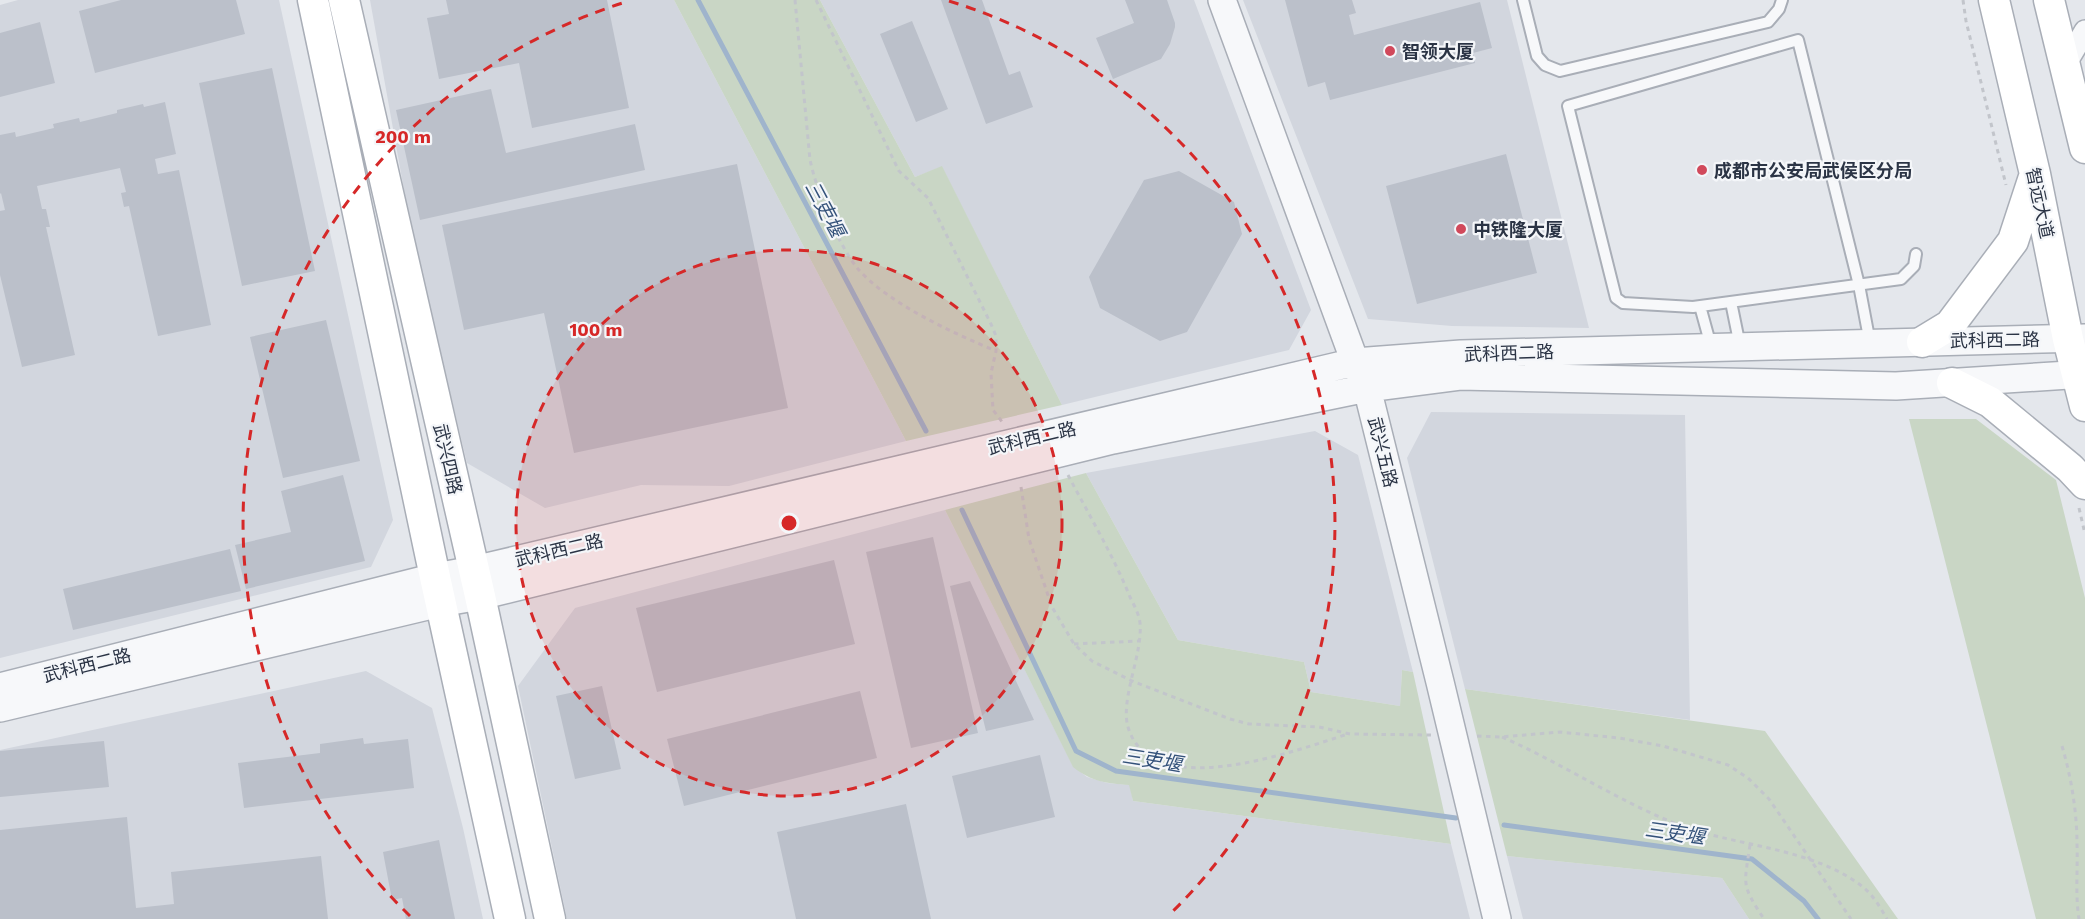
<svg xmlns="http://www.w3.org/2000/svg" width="2085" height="919" font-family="'Work Sans','Noto Sans SC',sans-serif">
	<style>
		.built { fill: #d2d6de }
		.green { fill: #c9d6c5 }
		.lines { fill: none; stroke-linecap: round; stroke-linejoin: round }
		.stream { stroke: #9fb4cc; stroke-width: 5 }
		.building { fill: #bbc0ca }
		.service-casing { stroke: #a9aeb7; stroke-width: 14 }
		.minor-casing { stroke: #a9aeb7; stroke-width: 24 }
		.tertiary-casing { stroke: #a9aeb7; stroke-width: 30 }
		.secondary-casing { stroke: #a9aeb7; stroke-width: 33 }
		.path { stroke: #c2c5cb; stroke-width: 3; stroke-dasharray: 4.5 4.5; stroke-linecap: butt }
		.service { stroke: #f7f8fa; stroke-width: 10 }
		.minor { stroke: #f7f8fa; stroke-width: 21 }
		.tertiary { stroke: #f7f8fa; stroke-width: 27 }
		.secondary { stroke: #fff; stroke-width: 30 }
		.ring { fill: none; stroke: #d62828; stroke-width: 3; stroke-dasharray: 10 8 }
		.poi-dot { fill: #d1495b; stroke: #f4f6f9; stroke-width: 2 }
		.labels { text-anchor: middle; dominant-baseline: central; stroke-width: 4.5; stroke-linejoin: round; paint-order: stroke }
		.poi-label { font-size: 18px; font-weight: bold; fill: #2b3445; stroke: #f4f6f9; text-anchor: start }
		.street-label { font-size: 18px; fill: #2b3445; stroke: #f4f6f9 }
		.water-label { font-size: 20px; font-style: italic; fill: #34527a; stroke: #f4f6f9 }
		.centre { fill: #d62828; stroke: #f4f6f9; stroke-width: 3 }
		.ring-label { font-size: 18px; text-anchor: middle; font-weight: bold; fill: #d62828; stroke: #f4f6f9; stroke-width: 4.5; stroke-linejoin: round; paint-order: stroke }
	</style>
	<rect width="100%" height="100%" fill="#e4e7ec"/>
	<path class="built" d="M18,0h261l114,520 -22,47 -371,91v-653z
		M370,0h304l232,441 -177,45 -88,-1 -96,23 -78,-45 -56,-234z
		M820,0h374l117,310 -22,40 -227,55 -120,-238 -27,10z
		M1243,0h264l82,328 -137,-2 -84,-7z
		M1431,412l254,3 5,305 -225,-31 -58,-231z
		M1315,431l43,24 55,217 -11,-2 -2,36 -89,-14 -7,-30 -126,-22 -92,-167z
		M945,510l128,256 14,11 20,6 23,2 3,16 318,43 19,75h-903l-49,-233 57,-78z
		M366,671l66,37 31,120 20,91h-483v-169z
		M1507,856l215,22 27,41h-226z"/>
	<path class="green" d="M674,0h146l95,177 27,-11 120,239 -156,36z
		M1909,419h67l80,61 29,118v321h-49z
		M1086,473l92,167 126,22 7,30 89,14 2,-36 11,2 38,172 -318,-43 -4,-16c-23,-2 -37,-3 -56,-18l-128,-257z
		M1465,689l300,42 133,188h-149l-27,-41 -215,-22z"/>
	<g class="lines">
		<path class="stream" d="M698,0l228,431
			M962,510l114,241 40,20 340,47
			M1504,825l248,34 52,42 14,18"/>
	</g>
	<path class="building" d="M121,0h115l9,34 -150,39 -16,-62z
		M446,0h161l22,108 -97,20 -13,-65 -80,16 -12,-61 22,-4z
		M941,0h41l27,75 11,-4 13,36 -47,17z
		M1125,0h42l8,23v4l-5,17 -9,15 -48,20 -17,-41 38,-15z
		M1285,0h67l4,13 -7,2 5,20 126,-33 12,46 -19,5 2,10 -145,37 -5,-18 -17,5z
		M912,21l36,88 -32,13 -36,-88z
		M40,22l15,61 -55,14v-64z
		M272,68l43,203 -73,15 -43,-203z
		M491,89l15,64 129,-29 10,46 -225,50 -24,-110z
		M165,102l11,52 -21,5 3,15 21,-4 32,155 -53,11 -29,-130 -5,1 -3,-14 5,-1 -6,-24 -83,18 5,23h4l4,18h-4l29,128 -53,12 -22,-92v-64l5,-1 -4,-17 -1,1v-59l15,-3 1,5 38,-9 -1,-4 26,-6 1,4 37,-9v-3l26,-6 1,3z
		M1506,154l31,119 -120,31 -31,-118z
		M737,164l51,244 -214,45 -30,-140 -80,17 -22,-105z
		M1179,171l55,31 8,32 -55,98 -27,9 -60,-33 -11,-31 55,-97z
		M326,320l34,141 -77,17 -33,-141z
		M343,475l22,86 -119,28 -11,-44 56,-13 -10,-41z
		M933,537l45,196 -67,15 -45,-196z
		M230,549l11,42 -168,39 -10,-41z
		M834,560l21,84 -198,48 -21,-84z
		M970,581l64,139 -48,11 -36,-145z
		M602,686l19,83 -46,10 -19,-83z
		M860,691l17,67 -193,48 -17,-67z
		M363,738l1,6 44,-5 6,49 -170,20 -6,-45 82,-10v-9z
		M104,741l5,46 -109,10v-46z
		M1040,755l15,62 -88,21 -15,-62z
		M906,804l25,115h-135l-19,-87z
		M127,817l9,91 38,-4 -3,-32 150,-16 7,63h-328v-89z
		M439,840l16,79h-49l-4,-21 -10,2 -9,-48z"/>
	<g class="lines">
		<defs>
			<path id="service" d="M1523,0l14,56 8,9 15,6 208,-49 11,-13 3,-9
				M1731,302l9,44
				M1700,306l11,40
				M1870,343l-11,-58 -61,-245 -230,66 48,192 7,5 70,4 208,-28 13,-13 2,-12"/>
			<path id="minor" d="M2065,65l20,-34"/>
			<path id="tertiary" d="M1222,0l133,362 12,26 73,294 57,237
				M0,687l435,-110 39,-7 881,-208 106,-8 624,-16
				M0,708l440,-105 40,-7 633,-156 254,-52 93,-12 436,10 189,-12"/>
			<path id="secondary" d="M313,0l122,577 75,342
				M344,0l136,596 70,323
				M1994,0l41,174 33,165 17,67
				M2049,0l36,148
				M1922,342l28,-17 63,-84 21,-64
				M1952,383l38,19 80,66 15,16"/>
		</defs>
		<use href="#service" class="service-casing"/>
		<use href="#minor" class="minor-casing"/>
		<use href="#tertiary" class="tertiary-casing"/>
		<use href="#secondary" class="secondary-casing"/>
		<path class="path" d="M795,0l15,160c7,32 27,83 48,109 31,35 95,64 138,82
			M816,0l83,171 29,27 63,126 5,12v15l-5,22 2,37 10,13
			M1963,0l3,21 40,164
			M1068,475c21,40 45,80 62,122 4,8 9,17 10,26 3,31 -20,76 -12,104 23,78 169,23 220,7
			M1021,487l8,52 23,68 22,37 18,17 40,20 98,38 19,5 70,3 31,7 81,1
			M2079,508l6,26
			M1074,644l64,-3
			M1477,736l24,1 59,-5 59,6 44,8 65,19 20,13 21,21 82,120
			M1502,737c59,26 113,62 172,86 60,24 136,23 189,64 10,8 17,20 24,32
			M2062,746c9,30 15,66 15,98 1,25 -2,49 2,75
			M1750,845c-6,41 -9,39 14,74"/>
		<use href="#service" class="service"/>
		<use href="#minor" class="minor"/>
		<use href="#tertiary" class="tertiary"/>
		<use href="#secondary" class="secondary"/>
	</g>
	<circle cx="789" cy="523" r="273" fill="#d62828" fill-opacity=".12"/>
	<g class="ring">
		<circle cx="789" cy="523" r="273"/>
		<path d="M410 916A546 546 0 0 1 629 1M949 1A546 546 0 0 1 1168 916"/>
	</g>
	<g class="poi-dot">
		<circle cx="1390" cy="51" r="6"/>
		<circle cx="1702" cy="170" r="6"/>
		<circle cx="1461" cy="229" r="6"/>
	</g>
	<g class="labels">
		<g class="poi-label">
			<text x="1402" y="51">智领大厦</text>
			<text x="1714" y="170">成都市公安局武侯区分局</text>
			<text x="1473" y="229">中铁隆大厦</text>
		</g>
		<g class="street-label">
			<text transform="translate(2040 203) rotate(78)">智远大道</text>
			<text transform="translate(1995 340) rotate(-1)">武科西二路</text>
			<text transform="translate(1509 353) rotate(-2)">武科西二路</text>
			<text transform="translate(1032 438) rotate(-13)">武科西二路</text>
			<text transform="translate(1383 452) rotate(76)">武兴五路</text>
			<text transform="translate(448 459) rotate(77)">武兴四路</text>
			<text transform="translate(559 550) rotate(-13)">武科西二路</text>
			<text transform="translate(87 665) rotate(-14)">武科西二路</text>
		</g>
		<g class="water-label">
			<text transform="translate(825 209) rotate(62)">三吏堰</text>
			<text transform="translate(1152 760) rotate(9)">三吏堰</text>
			<text transform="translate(1675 833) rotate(8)">三吏堰</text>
		</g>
	</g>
	<circle cx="789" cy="523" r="9" class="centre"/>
	<g class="ring-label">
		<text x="403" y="143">200 m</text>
		<text x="596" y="336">100 m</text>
	</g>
</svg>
